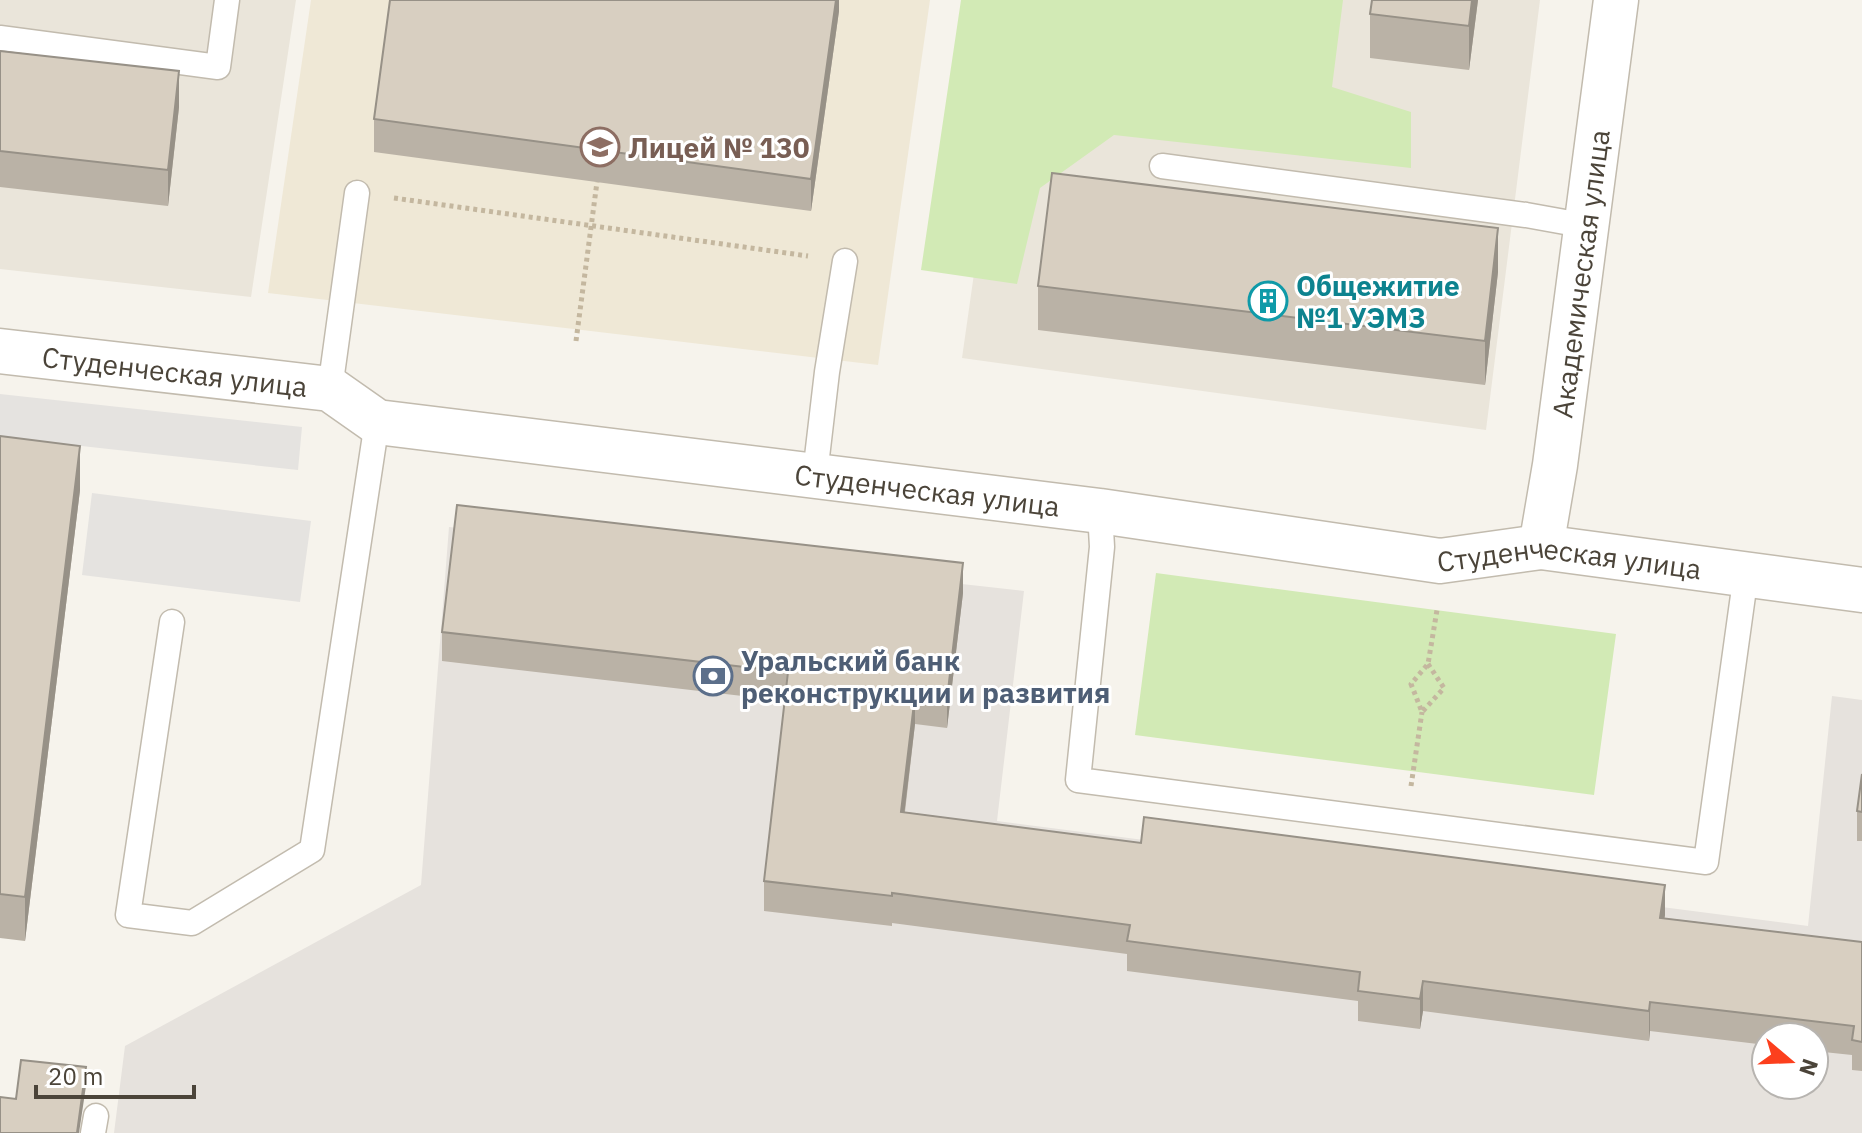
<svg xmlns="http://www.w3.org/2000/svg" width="1862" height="1133" font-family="'IBM Plex Sans',sans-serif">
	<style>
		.residential { fill: #eae5da }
		.industrial { fill: #e6e2dd; fill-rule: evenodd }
		.education { fill: #efe8d6 }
		.green { fill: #d2eab5 }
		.parking { fill: #e5e3e0 }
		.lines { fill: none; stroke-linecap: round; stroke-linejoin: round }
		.lane-casing { stroke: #c2bbae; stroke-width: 27 }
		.street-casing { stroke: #c2bbae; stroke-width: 47 }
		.path { stroke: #c4b79f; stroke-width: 5; stroke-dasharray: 4 4; stroke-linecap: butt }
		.lane { stroke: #fff; stroke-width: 24 }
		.street { stroke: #fff; stroke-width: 44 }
		.wall { fill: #bab2a6 }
		.shaded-wall { fill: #979187 }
		.building { fill: #d8cfc1; stroke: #979187; stroke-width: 2 }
		.labels { text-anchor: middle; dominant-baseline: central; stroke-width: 6; stroke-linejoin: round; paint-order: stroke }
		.education-label { font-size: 28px; font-weight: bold; fill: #785e54; stroke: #fff; text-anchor: start }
		.street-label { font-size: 28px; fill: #4b4439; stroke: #fff }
		.culture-label { font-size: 28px; font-weight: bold; fill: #0d838f; stroke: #fff; text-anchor: start }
		.service-label { font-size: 28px; font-weight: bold; fill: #4e5e75; stroke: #fff; text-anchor: start }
	</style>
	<rect width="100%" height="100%" fill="#f6f3ec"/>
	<path class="residential" d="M0,0h296l-45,297 -251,-28z
		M1013,0h527l-54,430 -524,-72z"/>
	<path class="industrial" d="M449,527l575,64 -27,230 811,105 24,-230 30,4v433h-1748l11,-87 296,-161zM1766,1037h48v48h-48z"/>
	<path class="education" d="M311,0h619l-52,365 -610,-72z"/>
	<path class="green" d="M961,0h382l-11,87 79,25v56l-297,-33 -74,53 -23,96 -96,-14z
		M1156,573l460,61 -22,161 -459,-60z"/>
	<path class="parking" d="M0,394l302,33 -4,43 -298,-33z
		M92,493l219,28 -11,81 -218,-27z"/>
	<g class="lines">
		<defs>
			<path id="lane" d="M0,38l218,29 9,-67
				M1162,166l364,49 61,11
				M330,389l27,-196
				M815,474l12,-102 18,-111
				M1100,511l2,36 -24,233 628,82 40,-288
				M172,622l-44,293 64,8 120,-73 65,-428
				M93,1133l3,-17"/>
			<g id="street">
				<path id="s1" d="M0,351l330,38 47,33 723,89 340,50 101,-14 321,43"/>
				<path id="s2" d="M1541,547l14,-82 61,-465"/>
			</g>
		</defs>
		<use href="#lane" class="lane-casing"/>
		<use href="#street" class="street-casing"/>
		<path class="path" d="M394,198l414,58
			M576,341l21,-159
			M1428,664l16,24 -22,24 -11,-28 17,-20 9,-54
			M1411,786l11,-74"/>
		<use href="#lane" class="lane"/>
		<use href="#street" class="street"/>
	</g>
	<path class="wall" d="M839,0v11l-28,200 -437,-59v-33z
		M1478,0l-9,70 -99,-12v-44z
		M0,51l179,56 -11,99 -168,-19z
		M1498,272l-13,113 -447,-55v-44z
		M0,436l80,54 -55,451 -25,-3z
		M963,593l-16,135 -32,-4 -10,88 760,103 -1,3 198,24v129l-10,-1v-15l-38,-4v-14h-48v8l-116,-14 -1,10 -226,-30 -3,18 -62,-8v-20l-231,-30v-17l-235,-31v3l-128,-15v-30l21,-180 -343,-40v-29z
		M1862,774v67h-5v-30z"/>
	<path class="shaded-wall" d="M836,0h3v11l-28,200v-32z
		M1472,0h6l-9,70v-44z
		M179,71v36l-11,99v-36z
		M1498,228v44l-13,113v-44z
		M80,446v44l-55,451v-44z
		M963,563v30l-16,135v-29z
		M915,695v29l-14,117v-29z
		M1665,885v30l-5,32v-29z
		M1423,981v30l-3,18v-30z
		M1650,1002v29l-1,10v-30z
		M86,1067v19l-7,47h-2z"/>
	<path class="building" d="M390,0h446l-25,179 -437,-60z
		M1372,0h100l-3,26 -99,-12z
		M0,51l179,20 -11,99 -168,-19z
		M1052,173l446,55 -13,113 -447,-55z
		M0,436l80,10 -55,451 -25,-3z
		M457,505l506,58 -16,136 -32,-4 -14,117 240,31 3,-26 521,68 -5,33 202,24v100l-10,-2 2,-14 -204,-24 -1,9 -226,-30 -3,18 -62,-8 2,-19 -233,-31 3,-16 -238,-32v3l-128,-15 24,-209 -346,-40z
		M1862,774v38l-5,-1z
		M21,1060l65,7 -9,66h-77v-36l16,2z"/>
	<defs>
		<symbol id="school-ring" viewBox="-11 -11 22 22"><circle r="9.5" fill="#fff" stroke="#8d6e63" stroke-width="1.5"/><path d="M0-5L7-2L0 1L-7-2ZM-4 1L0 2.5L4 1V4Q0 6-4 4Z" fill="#8d6e63"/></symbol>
		<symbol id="building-ring" viewBox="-11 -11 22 22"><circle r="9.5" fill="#fff" stroke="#0f9aa8" stroke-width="1.5"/><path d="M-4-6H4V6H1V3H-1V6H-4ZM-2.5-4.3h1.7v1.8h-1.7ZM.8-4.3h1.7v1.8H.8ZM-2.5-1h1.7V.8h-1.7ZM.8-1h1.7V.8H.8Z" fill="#0f9aa8"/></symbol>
		<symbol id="bank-ring" viewBox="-11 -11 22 22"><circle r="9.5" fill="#fff" stroke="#5c6f8a" stroke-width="1.5"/><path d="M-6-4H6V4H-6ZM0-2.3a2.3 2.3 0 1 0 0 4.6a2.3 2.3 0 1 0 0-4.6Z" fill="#5c6f8a"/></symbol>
	</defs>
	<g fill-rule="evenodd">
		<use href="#school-ring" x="578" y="125" width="44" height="44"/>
		<use href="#building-ring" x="1246" y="279" width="44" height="44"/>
		<use href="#bank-ring" x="691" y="654" width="44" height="44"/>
	</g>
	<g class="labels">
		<g class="education-label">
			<text x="628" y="147">Лицей № 130</text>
		</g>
		<g class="street-label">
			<text stroke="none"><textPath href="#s2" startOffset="276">Академическая улица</textPath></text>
			<text stroke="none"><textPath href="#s1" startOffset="176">Студенческая улица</textPath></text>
			<text stroke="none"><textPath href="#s1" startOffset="944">Студенческая улица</textPath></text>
			<text stroke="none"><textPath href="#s1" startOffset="1592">Студенческая улица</textPath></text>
		</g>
		<g class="culture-label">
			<text x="1296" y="285">Общежитие<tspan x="1296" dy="32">№1 УЭМЗ</tspan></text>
		</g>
		<g class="service-label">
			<text x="741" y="660">Уральский банк<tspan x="741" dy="32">реконструкции и развития</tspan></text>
		</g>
	</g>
	<g transform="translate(1790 1061) rotate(109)"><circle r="38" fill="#ffffff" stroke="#b7b4b0" stroke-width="2"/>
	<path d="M0-6L14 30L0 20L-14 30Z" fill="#fc3f1d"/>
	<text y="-12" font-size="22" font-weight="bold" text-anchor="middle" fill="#4b4439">N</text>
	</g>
	<path d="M36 1085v12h158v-12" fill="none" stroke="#4b4439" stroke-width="4"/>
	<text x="48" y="1085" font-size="24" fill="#4b4439" stroke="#ffffff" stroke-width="6" paint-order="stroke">20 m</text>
</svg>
